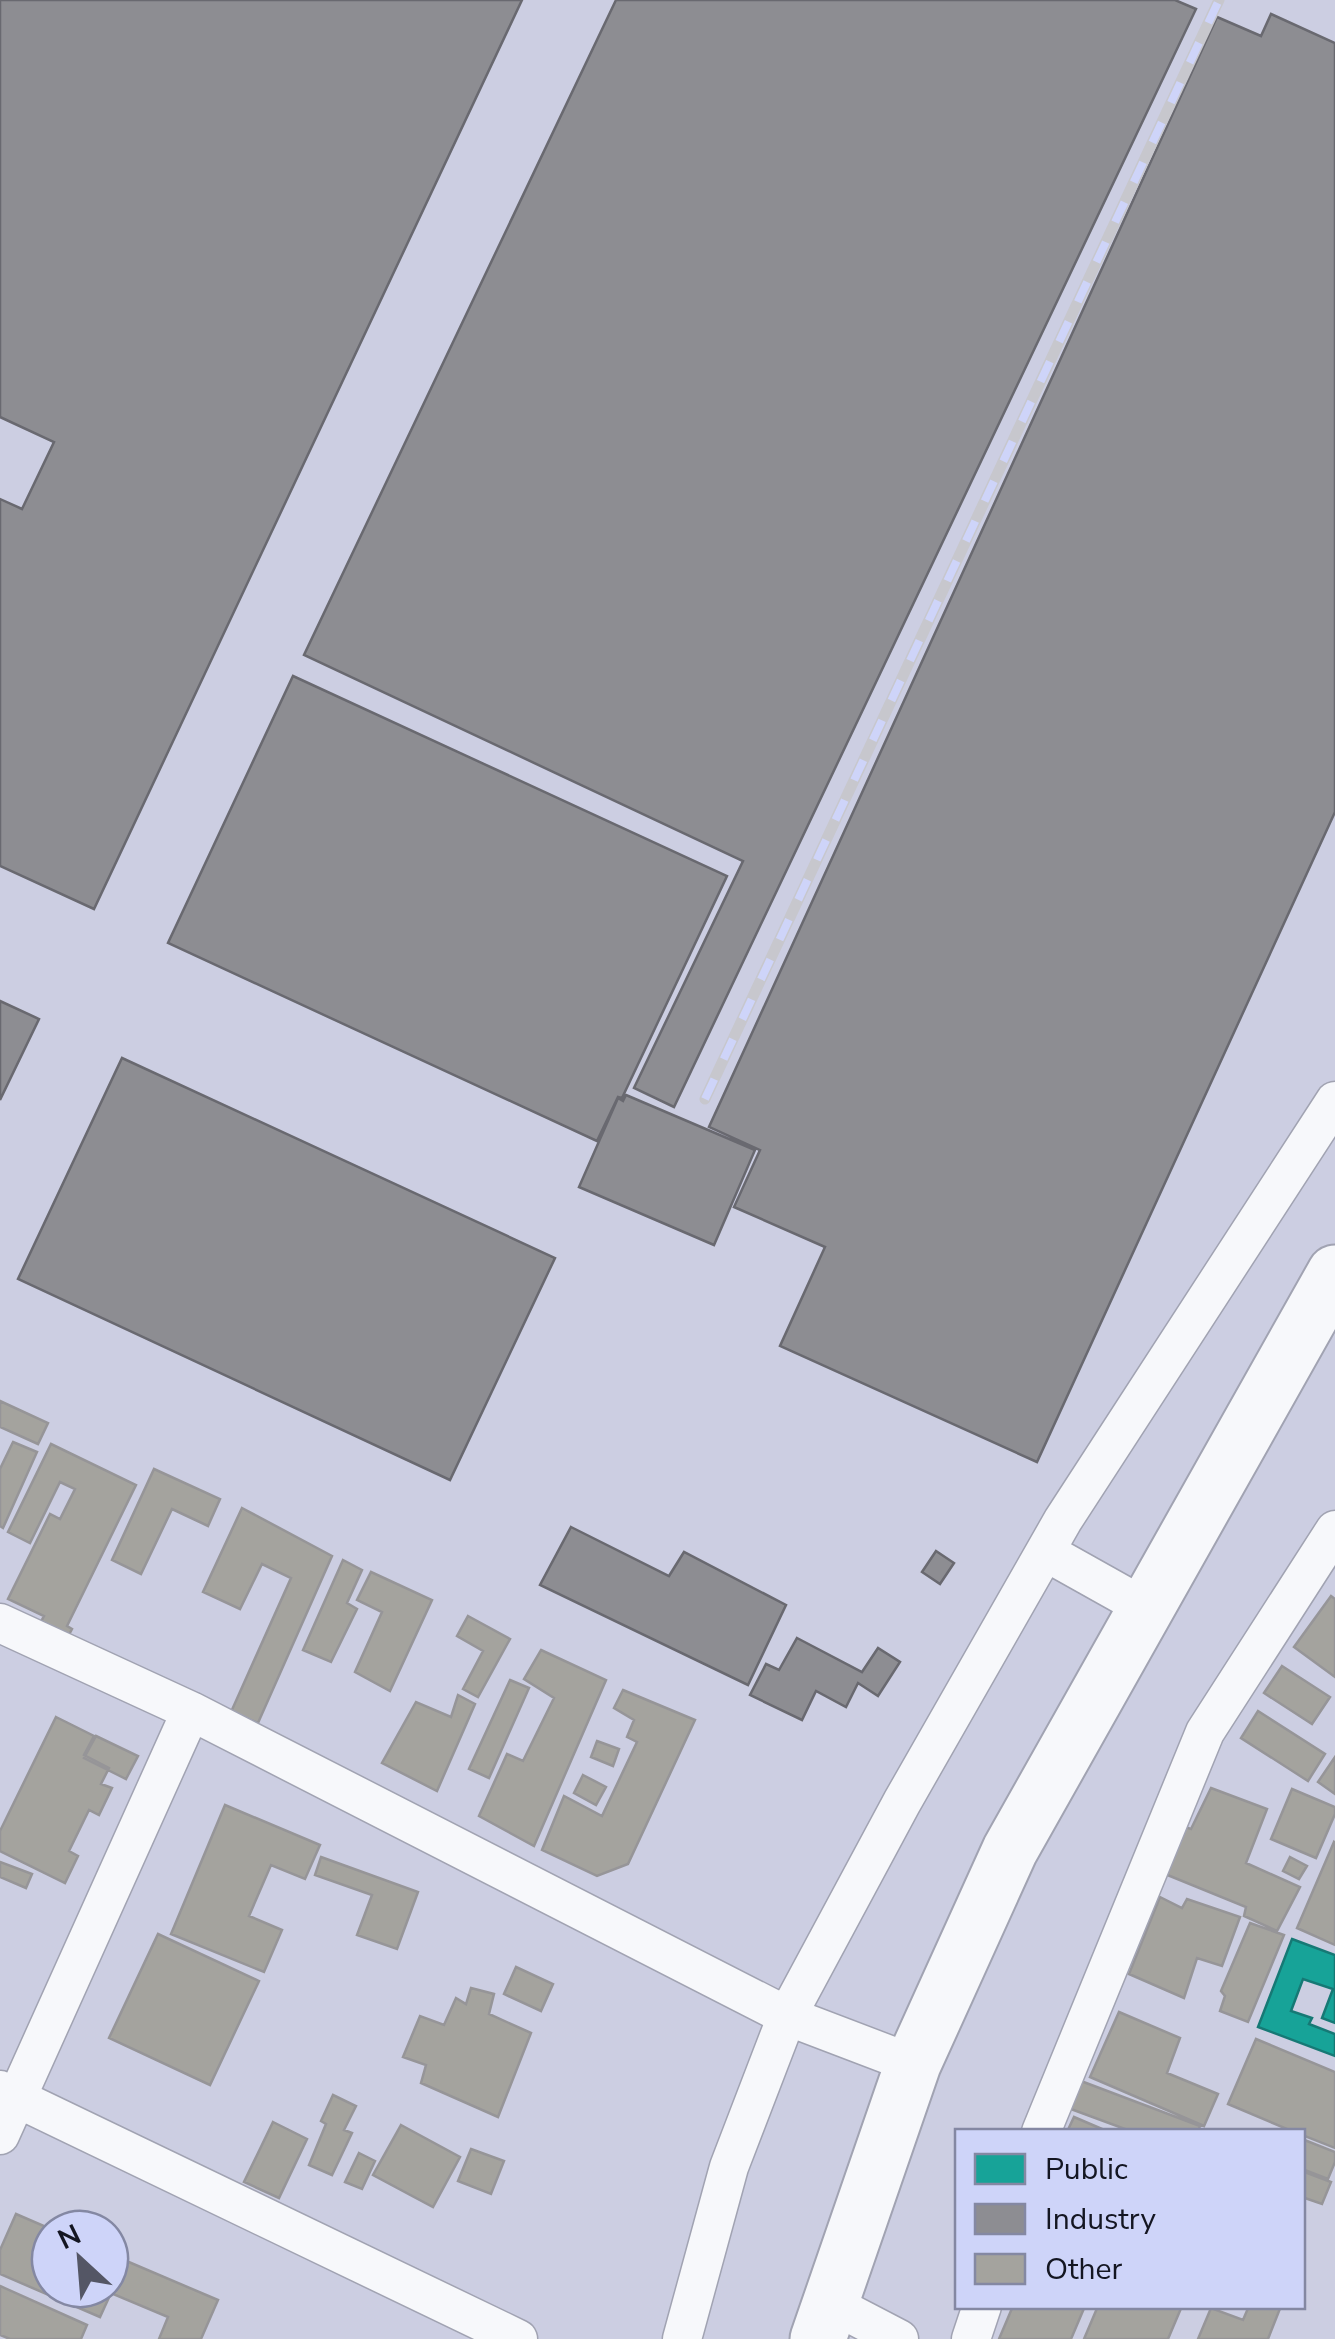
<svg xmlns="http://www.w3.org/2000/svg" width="1335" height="2339" font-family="'Nunito Sans',sans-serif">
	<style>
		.public { fill: #17a398; stroke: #167975; stroke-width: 2.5 }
		.industry { fill: #8d8d92; stroke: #696970; stroke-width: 2.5 }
		.building { fill: #a4a39e; stroke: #969598; stroke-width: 2.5 }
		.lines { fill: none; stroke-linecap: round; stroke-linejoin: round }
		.street-casing { stroke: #a1a3b2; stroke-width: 41 }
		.secondary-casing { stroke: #a1a3b2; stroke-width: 59 }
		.street { stroke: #f7f8fb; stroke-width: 38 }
		.secondary { stroke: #f7f8fb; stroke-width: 55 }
		.rail-casing { stroke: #c7c7cd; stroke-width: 11 }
		.rail { stroke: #ced4f9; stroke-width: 8; stroke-dasharray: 22; stroke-linecap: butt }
	</style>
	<rect width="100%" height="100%" fill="#cccee2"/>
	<path class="public" d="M1292,1939l43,16v68l-13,-5 11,-29 -30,-10 -12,32 21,7 -3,6 26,10v22l-77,-29z"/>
	<path class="industry" d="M0,0h522l-428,909 -94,-43v-367l22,10 32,-67 -54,-25z
		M616,0h559l21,9 -522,1098 -40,-19 109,-227 -439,-206z
		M1271,14l64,29v769l-298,650 -257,-116 45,-99 -91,-40 26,-57 -51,-23 508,-1110 44,19z
		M293,676l434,200 -105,222 -4,-1 -21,44 -429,-198z
		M0,1001l39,18 -39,81z
		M122,1058l433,200 -105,222 -432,-201z
		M626,1095l129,55 -41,95 -135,-58 39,-89 5,3z
		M571,1527l98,49 15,-24 102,53 -38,80 -208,-100z
		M936,1551l18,12 -14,21 -18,-12z
		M797,1638l65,34 16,-24 22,14 -22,34 -20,-13 -12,24 -30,-16 -14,29 -52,-25 16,-31 13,6z"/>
	<path class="building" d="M0,1401l48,22 -10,21 -38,-17z
		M13,1442l24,10 -34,76 -3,-2v-57z
		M51,1444l85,41 -69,141 5,3 -6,11 -28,-13 6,-11 -36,-17 42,-85 10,5 15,-30 -15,-7 -30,61 -22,-11z
		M154,1469l66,30 -12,27 -36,-17 -31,65 -29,-14z
		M242,1508l90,48 -74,167 -27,-11 60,-134 -29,-14 -22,45 -37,-17z
		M343,1560l19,10 -15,33 10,6 -26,53 -28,-12z
		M371,1572l61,28 -42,91 -35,-19 27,-60 -25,-12z
		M1331,1596l4,3v78l-41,-30z
		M468,1616l42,23 -32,58 -15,-8 20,-38 -26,-15z
		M541,1650l65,30 -72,166 -55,-30 28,-62 16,7 31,-63 -30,-19z
		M1282,1666l48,31 -18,27 -48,-31z
		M510,1680l19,8 -40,90 -20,-9z
		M623,1690l72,30 -67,144 -31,12 -55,-26 22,-54 38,20 35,-74 -10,-5 7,-17 -20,-12z
		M458,1695l17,9 -38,87 -55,-28 34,-61 35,15z
		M1258,1711l67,43 -17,27 -67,-43z
		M56,1717l38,19 -10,19 25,13 -8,16 11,4 -13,27 -10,-5 -20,41 9,5 -13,27 -65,-32v-20z
		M96,1736l42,20 -12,23 -42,-21z
		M597,1741l22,8 -6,17 -22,-9z
		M1335,1757v37l-17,-12z
		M583,1775l23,12 -10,18 -22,-12z
		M1211,1788l56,21 -21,54 54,24 -23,44 -33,-15 2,-9 -81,-33 20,-47 6,2z
		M1292,1789l43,18v7l-19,44 -45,-19z
		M225,1805l95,40 -15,34 -34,-14 -22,51 33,14 -18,42 -93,-38z
		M1334,1842l1,1v102l-38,-17z
		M321,1857l97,35 -21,57 -40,-14 15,-40 -57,-20z
		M1290,1857l17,9 -8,13 -16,-8z
		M0,1862l32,12 -6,14 -26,-11z
		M1160,1897l22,11 5,-9 53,18 -18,49 -25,-8 -13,40 -55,-24z
		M1250,1923l34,12 -36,87 -28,-11 5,-15 -4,-5z
		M158,1934l101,47 -49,104 -101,-47z
		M516,1967l37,17 -12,27 -37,-17z
		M471,1988l23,6 -5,20 42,19 -33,84 -77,-34 5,-18 -23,-8 17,-41 24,9 12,-27 10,6z
		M1119,2012l61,26 -13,35 51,21 -14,32 -114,-49z
		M1256,2039l79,33v76l-33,-13v-3h-8l-66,-28z
		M1073,2078l127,48 -2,6h-65l-73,-27z
		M333,2095l23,11 -12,24 8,3 -20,42 -23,-10 17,-41 -5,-3z
		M1074,2117l35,15h-42z
		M273,2122l34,17 -28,59 -35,-16z
		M401,2125l59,32 -27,50 -60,-32z
		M1302,2139l33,13v10l-7,17 -26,-10z
		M471,2149l33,12 -13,33 -33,-13z
		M359,2153l16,8 -13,28 -17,-7z
		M1302,2171l29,11 -9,22 -20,-7z
		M16,2214l35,15 -1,60h60v-35l108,46 -17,39h-42l9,-22 -57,-24 -11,24 -100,-43v-24z
		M0,2286l87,39 -6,14h-71l-10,-4z
		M1013,2306h72l-14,33h-72z
		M1098,2306h84l-14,33h-84z
		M1249,2306h32l-13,33h-70l13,-31 32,12z"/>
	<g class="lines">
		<defs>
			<path id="street" d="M1046,1552l100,56
				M0,1623l191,88 596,305 126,48
				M0,2090l518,249
				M1041,2132l164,-400 130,-202
				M0,2135l191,-424
				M830,2303l69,36
				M682,2339l47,-172 58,-151 115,-214 161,-282 272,-419
				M971,2339l11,-33"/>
			<path id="secondary" d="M818,2339l95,-275 97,-214 325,-577"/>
		</defs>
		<use href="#street" class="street-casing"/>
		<use href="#secondary" class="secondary-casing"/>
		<use href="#street" class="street"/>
		<use href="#secondary" class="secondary"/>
		<defs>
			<path id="rail" d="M705,1099l514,-1099"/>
		</defs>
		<use href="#rail" class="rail-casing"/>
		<use href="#rail" class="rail"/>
	</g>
	<rect x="955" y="2129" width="350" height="180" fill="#ced4f9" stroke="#8488a3" stroke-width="2.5"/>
	<rect x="975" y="2154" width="50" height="30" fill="#17a398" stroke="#8488a3" stroke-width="2.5"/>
	<text x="1045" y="2179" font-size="30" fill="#141622">Public</text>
	<rect x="975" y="2204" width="50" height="30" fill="#8d8d92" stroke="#8488a3" stroke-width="2.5"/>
	<text x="1045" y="2229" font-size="30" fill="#141622">Industry</text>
	<rect x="975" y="2254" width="50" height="30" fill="#a4a39e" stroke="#8488a3" stroke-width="2.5"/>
	<text x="1045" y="2279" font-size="30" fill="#141622">Other</text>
	<g transform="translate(80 2259) rotate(334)"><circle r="48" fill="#ced4f9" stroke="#8488a3" stroke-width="2.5"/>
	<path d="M0-8L18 38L0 25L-18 38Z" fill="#545665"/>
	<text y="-15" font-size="28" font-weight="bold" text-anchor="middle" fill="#141622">N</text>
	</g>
</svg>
